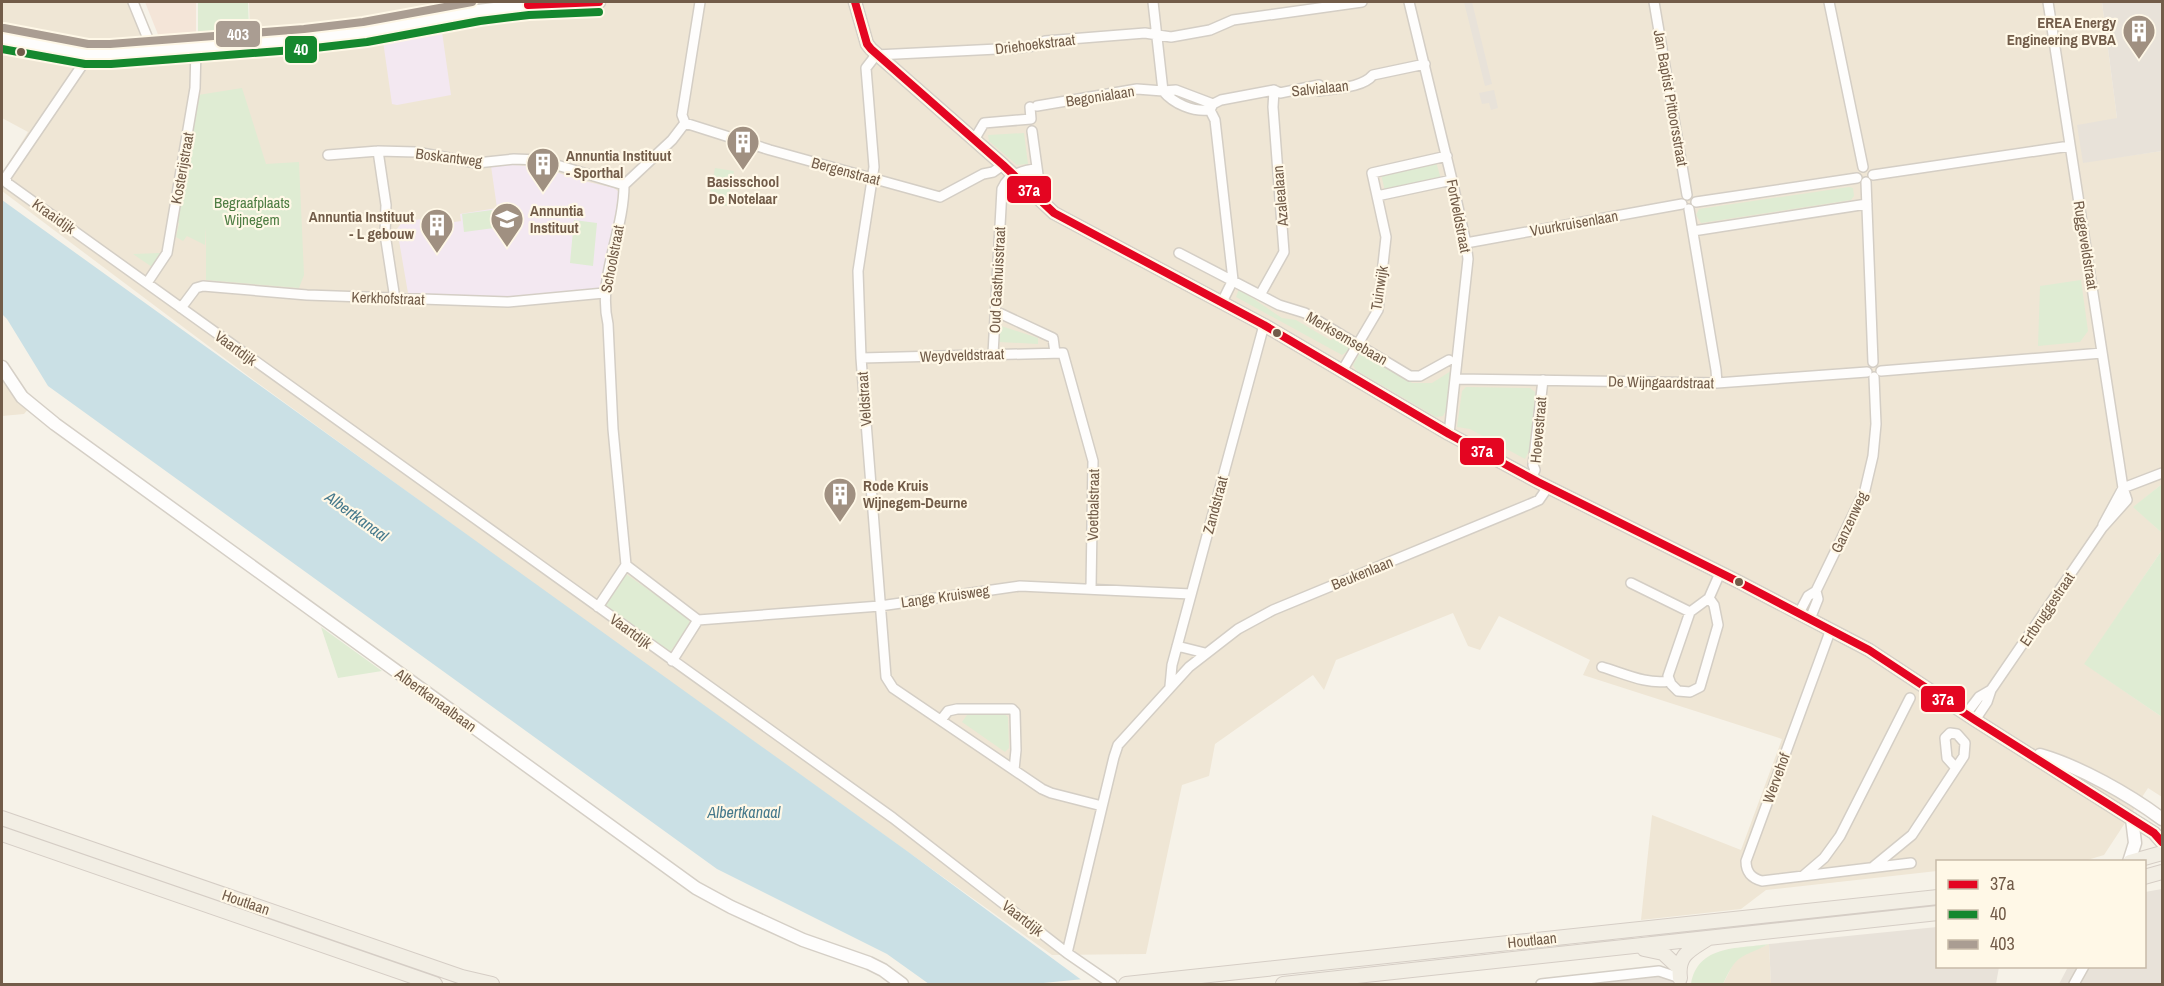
<svg xmlns="http://www.w3.org/2000/svg" width="2164" height="986" font-family="'Archivo Narrow',sans-serif">
	<style>
		.residential { fill: #efe6d5 }
		.commercial { fill: #f4e5d8 }
		.industrial { fill: #e8e2d9 }
		.education { fill: #f3e8f1 }
		.green { fill: #dfecd3 }
		.water { fill: #cae0e5 }
		.pier { fill: #f6f2e8 }
		.lines { fill: none; stroke-linecap: round; stroke-linejoin: round }
		.street-casing { stroke: #d4cec5; stroke-width: 12 }
		.secondary-casing { stroke: #d5cfc6; stroke-width: 15 }
		.primary-casing { stroke: #d5cdc5; stroke-width: 16 }
		.street { stroke: #fefdfc; stroke-width: 9 }
		.secondary { stroke: #fefdfc; stroke-width: 12 }
		.primary { stroke: #f2eee4; stroke-width: 14 }
		.bus-1-casing { stroke: #fff8e7; stroke-width: 12 }
		.bus-2-casing { stroke: #fff8e7; stroke-width: 12 }
		.bus-3-casing { stroke: #fff8e7; stroke-width: 12 }
		.bus-1 { stroke: #e40521; stroke-width: 8 }
		.bus-2 { stroke: #15882e; stroke-width: 8 }
		.bus-3 { stroke: #aa9d92; stroke-width: 8 }
		.bus-dot { fill: #725c49; stroke: #fff8e7; stroke-width: 2 }
		.labels { text-anchor: middle; dominant-baseline: central; stroke-width: 4.5; stroke-linejoin: round; paint-order: stroke }
		.poi-label { font-size: 15px; font-weight: bold; fill: #725c49; stroke: #fff8e7; text-anchor: start }
		.street-label { font-size: 15px; fill: #725c49; stroke: #fff8e7 }
		.park-label { font-size: 15px; fill: #4f7e44; stroke: #fff8e7 }
		.water-label { font-size: 16px; font-style: italic; fill: #46798c; stroke: #fff8e7 }
		.line-badge { stroke: #fff8e7; stroke-width: 2 }
		.badge-label { font-size: 16px; text-anchor: middle; font-weight: bold; fill: #fff }
	</style>
	<rect width="100%" height="100%" fill="#f6f2e8"/>
	<path class="residential" d="M2,2h134l16,38 98,-9 -1,-29h1853l15,116 -34,44 79,-11v333l-28,23 28,26v17l-77,114 77,53v80l-14,-9 -44,67 -20,6 -146,1 -1,9 -171,19 -25,19 -100,11 11,-105 89,35 41,-111 -199,-64 7,-15 -91,-44 -19,34 -12,-4 -15,-33 -117,47 -12,30 -11,-15 -98,69 -6,32 -27,9 -36,169 -94,1 -489,-350 -308,-224 -253,-190v-17l26,-42 -26,-14z
		M2,374l32,28 -10,12 -22,2z
		M1769,944l2,40h-48l12,-24 10,-6z"/>
	<path class="commercial" d="M145,2h51v32l-37,3z"/>
	<path class="industrial" d="M1464,2h8l20,82 -7,2z
		M2102,2h60v149l-79,12 -6,-38 40,-7z
		M1494,90l4,18 -7,2 -2,-7 -7,1 -3,-11z
		M2162,889v95h-103l9,-17 76,-1 1,-74z
		M1937,927l1,39 61,1 -3,17h-225l-2,-40z
		M1659,971l22,13h-140z"/>
	<path class="education" d="M442,32l9,63 -54,10 -5,-1 -9,-63z
		M496,164l32,2 28,6 24,8 34,8 5,4 -3,17 6,1 -18,83 -75,8 -120,-2 -12,-70 5,-7 38,-6 1,8 20,-3 -1,-7 37,-6 -6,-42z"/>
	<path class="green" d="M198,2h50l1,28 -51,4z
		M242,88l24,76 33,-2 5,113 -5,13 -93,-8v-54l-1,19 -18,-9 -4,5 -7,-4 3,-14 -3,-1 22,-127z
		M1024,133l4,31 -11,1 -28,-24 -1,-6z
		M1436,162l5,17 -56,12 -4,-17z
		M715,168l19,3 -7,35 -19,-3z
		M1849,187l4,1 1,8 -3,4 -150,23 -5,-8 3,-6z
		M492,210l2,18 -30,4 -2,-18z
		M574,220l23,3 -4,43 -23,-3z
		M160,253l-8,14 -19,-13z
		M2081,280l7,51 -8,11 -42,4 2,-60z
		M1239,289l43,29 14,2 34,20 7,-2 10,4 2,8 -7,5 -106,-58z
		M1001,326l37,12v6l-39,-2z
		M1361,351l51,32h20l19,-12 -3,36 -5,9 -7,1 -80,-47 -3,-5z
		M1466,387l64,1 5,4 -4,55 -6,12 -55,-30 -13,-2 5,-36z
		M2162,484v49l-29,-26z
		M2162,550v167l-78,-53z
		M626,574l64,45 -2,9 -18,24 -65,-46z
		M321,627l61,44 -44,7z
		M1002,712l6,5 1,31 -4,4 -43,-30 5,-7z
		M1769,944c-29,15 -31,8 -46,40h-32c7,-39 45,-35 78,-40z"/>
	<path class="water" d="M2,200l905,651 180,133h-158l-42,-30 -170,-85 -669,-483 -41,-67 -5,-5z"/>
	<path class="pier" d="M1084,979l6,5h-57z"/>
	<g class="lines">
		<defs>
			<path id="street" d="M133,2l20,49
				M446,2l1,6
				M1153,2l10,89c11,13 30,21 47,19
				M1409,2l43,178 14,63 2,16 -19,175
				M1654,2l33,193
				M1829,2l34,165
				M87,54l-2,7 -79,116 1,6 886,635 174,135 45,31
				M1213,104l8,-4 53,-10 6,3 39,-8v6c17,-3 43,-3 54,-16l52,-11
				M1037,106l100,-17 26,2 13,-1 37,14 -3,6 5,10 18,160 -11,22
				M685,123l85,27 170,47 43,-23 10,-2 10,-7
				M1032,131l8,58
				M974,140l10,-17 47,-4 -1,-12
				M378,151l8,54 -1,29 10,65
				M328,155l50,-4 38,1 61,11 37,-4 26,1 84,25
				M1873,175l197,-29
				M1866,182l7,180
				M1377,196l75,-16
				M1696,202l161,-24
				M1689,209l27,161 1,13
				M1693,231l174,-27
				M1466,243l216,-39
				M1179,253l100,52 26,8 105,63h10l29,-16
				M147,283l20,-30 28,-165 1,-41
				M1260,295l24,-43 -11,-145 1,-17
				M181,308l15,-20 7,-2 104,9 201,7 96,-9
				M995,311l58,27 2,15
				M993,354l9,-165c6,-14 21,-19 35,-20
				M861,358l202,-5 30,108 -2,128
				M1342,371l36,-61 8,-73 -14,-64 75,-17
				M1881,371l221,-18
				M1455,379l262,4 150,-11
				M1531,478l4,-8 -2,-5 10,-85
				M2103,525l20,-37 39,-15
				M626,565l72,55 182,-14 140,-20 171,8
				M1631,583l59,29
				M1709,598l5,7 4,20 -18,62 -10,5 -12,-1 -7,-7 -3,-8 22,-64 19,-14 11,-25
				M598,607l28,-42 -13,-136 -5,-105c-11,-46 16,-92 16,-139l48,-45 13,-17 -3,-8 18,-113
				M1799,613l9,-17 8,-5 49,-101 8,-34 3,-32 -2,-47
				M1810,619l8,-20 -2,-8
				M1831,629l-85,232c0,11 5,17 16,20l149,-18
				M1177,646l28,7
				M672,661l26,-41
				M1602,667c21,6 45,18 67,14
				M1170,686l2,-21 92,-340
				M1966,714l13,-17 12,-7
				M941,720l7,-9 9,-2h55l3,3 1,38 -2,20
				M1975,720l12,-18 4,-12 111,-162 25,-28 -4,-12 -75,-486
				M1102,806l-51,-13 -9,-4 -149,-101 -7,-11 -25,-319 -3,-87 16,-104 -8,-99 10,-13 142,-7 15,-2 12,-5 100,-8 26,4 39,-7 23,-10 129,-18
				M1873,867l39,-32 52,-79 1,-13 -8,-9 -7,-1 -5,5 2,20 9,10
				M1803,876l21,-18 16,-22 70,-138
				M1067,953l47,-196 4,-12 71,-78 49,-38 35,-19 257,-106 9,-4 9,-13
				M1541,984l118,-13 21,7 1,6
				M2074,984l10,-18"/>
			<path id="secondary" d="M855,2l12,42 4,5 132,116 51,48 210,112 185,109 89,48 201,100 130,68 106,70 179,113 8,9
				M2,38l85,16h23l195,-15 60,-7 113,-21 50,-6 71,-3
				M2,367l20,30 33,27 641,464 35,19 72,33 66,23 14,7 19,14
				M2040,755c39,11 90,40 122,64
				M2129,862l6,-19 -3,-24"/>
			<path id="primary" d="M2,818l460,159 30,7
				M2,834l433,150
				M2130,862l32,-9
				M2144,877l18,-5
				M1644,949l19,4 16,15
				M1680,978c-3,-23 10,-28 27,-39
				M1126,984l812,-87
				M1283,984l655,-71"/>
		</defs>
		<use href="#street" class="street-casing"/>
		<use href="#secondary" class="secondary-casing"/>
		<use href="#primary" class="primary-casing"/>
		<use href="#street" class="street"/>
		<use href="#secondary" class="secondary"/>
		<use href="#primary" class="primary"/>
		<defs>
			<path id="bus-1" d="M855,2l12,42 4,5 132,116 51,48 210,112 185,109 89,48 201,100 130,68 106,70 179,113 8,9
				M528,5l71,-3"/>
			<path id="bus-2" d="M2,49l83,15h26l195,-15 61,-7 113,-21 49,-6 70,-3"/>
			<path id="bus-3" d="M4,28l84,16h22l194,-15 59,-7 109,-20"/>
		</defs>
		<use href="#bus-1" class="bus-1-casing"/>
		<use href="#bus-2" class="bus-2-casing"/>
		<use href="#bus-3" class="bus-3-casing"/>
		<use href="#bus-1" class="bus-1"/>
		<use href="#bus-2" class="bus-2"/>
		<use href="#bus-3" class="bus-3"/>
	</g>
	<defs>
		<symbol id="building-pin" viewBox="-11 -11 22 30"><path d="M0 17L-7.5 6A9.5 9.5 0 1 1 7.5 6Z" fill="#a09081" stroke="#fff8e7"/><path d="M-4-6H4V6H1V3H-1V6H-4ZM-2.5-4.3h1.7v1.8h-1.7ZM.8-4.3h1.7v1.8H.8ZM-2.5-1h1.7V.8h-1.7ZM.8-1h1.7V.8H.8Z" fill="#fff"/></symbol>
		<symbol id="school-pin" viewBox="-11 -11 22 30"><path d="M0 17L-7.5 6A9.5 9.5 0 1 1 7.5 6Z" fill="#a09081" stroke="#fff8e7"/><path d="M0-5L7-2L0 1L-7-2ZM-4 1L0 2.5L4 1V4Q0 6-4 4Z" fill="#fff"/></symbol>
	</defs>
	<g fill-rule="evenodd">
		<use href="#building-pin" x="2120" y="12" width="38" height="52"/>
		<use href="#building-pin" x="724" y="123" width="38" height="52"/>
		<use href="#building-pin" x="524" y="145" width="38" height="52"/>
		<use href="#school-pin" x="488" y="200" width="38" height="52"/>
		<use href="#building-pin" x="418" y="206" width="38" height="52"/>
		<use href="#building-pin" x="821" y="475" width="38" height="52"/>
	</g>
	<g class="bus-dot">
		<circle cx="21" cy="52" r="5"/>
		<circle cx="1277" cy="333" r="5"/>
		<circle cx="1739" cy="582" r="5"/>
	</g>
	<g class="labels">
		<g class="poi-label">
			<text x="2116" y="22" text-anchor="end">EREA Energy<tspan x="2116" dy="17">Engineering BVBA</tspan></text>
			<text x="566" y="155">Annuntia Instituut<tspan x="566" dy="17">- Sporthal</tspan></text>
			<text x="743" y="181" text-anchor="middle">Basisschool<tspan x="743" dy="17">De Notelaar</tspan></text>
			<text x="530" y="210">Annuntia<tspan x="530" dy="17">Instituut</tspan></text>
			<text x="414" y="216" text-anchor="end">Annuntia Instituut<tspan x="414" dy="17">- L gebouw</tspan></text>
			<text x="863" y="485">Rode Kruis<tspan x="863" dy="17">Wijnegem-Deurne</tspan></text>
		</g>
		<g class="street-label">
			<text transform="translate(1035 44) rotate(-7)">Driehoekstraat</text>
			<text transform="translate(1320 88) rotate(-6)">Salvialaan</text>
			<text transform="translate(1100 96) rotate(-9)">Begonialaan</text>
			<text transform="translate(1671 98) rotate(80)">Jan Baptist Pittoorsstraat</text>
			<text transform="translate(449 157) rotate(7)">Boskantweg</text>
			<text transform="translate(182 168) rotate(-80)">Kosterijstraat</text>
			<text transform="translate(846 171) rotate(15)">Bergenstraat</text>
			<text transform="translate(1280 196) rotate(-95)">Azalealaan</text>
			<text transform="translate(54 216) rotate(35)">Kraaidijk</text>
			<text transform="translate(1459 216) rotate(79)">Fortveldstraat</text>
			<text transform="translate(1574 223) rotate(-10)">Vuurkruisenlaan</text>
			<text transform="translate(2086 245) rotate(81)">Ruggeveldstraat</text>
			<text transform="translate(612 259) rotate(-79)">Schoolstraat</text>
			<text transform="translate(997 280) rotate(-87)">Oud Gasthuisstraat</text>
			<text transform="translate(1379 288) rotate(-81)">Tuinwijk</text>
			<text transform="translate(388 298) rotate(2)">Kerkhofstraat</text>
			<text transform="translate(1347 338) rotate(30)">Merksemsebaan</text>
			<text transform="translate(236 348) rotate(36)">Vaartdijk</text>
			<text transform="translate(962 355) rotate(-2)">Weydveldstraat</text>
			<text transform="translate(1661 382) rotate(1)">De Wijngaardstraat</text>
			<text transform="translate(864 399) rotate(-94)">Veldstraat</text>
			<text transform="translate(1538 430) rotate(-85)">Hoevestraat</text>
			<text transform="translate(1093 505) rotate(-89)">Voetbalstraat</text>
			<text transform="translate(1215 505) rotate(-75)">Zandstraat</text>
			<text transform="translate(1849 522) rotate(-65)">Ganzenweg</text>
			<text transform="translate(1362 573) rotate(-22)">Beukenlaan</text>
			<text transform="translate(945 596) rotate(-8)">Lange Kruisweg</text>
			<text transform="translate(2047 609) rotate(-56)">Ertbruggestraat</text>
			<text transform="translate(631 631) rotate(36)">Vaartdijk</text>
			<text transform="translate(436 700) rotate(36)">Albertkanaalbaan</text>
			<text transform="translate(1776 778) rotate(-70)">Wervehof</text>
			<text transform="translate(246 902) rotate(19)">Houtlaan</text>
			<text transform="translate(1023 918) rotate(38)">Vaartdijk</text>
			<text transform="translate(1532 940) rotate(-6)">Houtlaan</text>
		</g>
		<g class="park-label">
			<text x="252" y="202">Begraafplaats<tspan x="252" dy="17">Wijnegem</tspan></text>
		</g>
		<g class="water-label">
			<text transform="translate(357 516) rotate(36)">Albertkanaal</text>
			<text x="744" y="812">Albertkanaal</text>
		</g>
	</g>
	<g class="line-badge">
		<rect x="215" y="20" width="46" height="28" rx="6" fill="#aa9d92"/>
		<rect x="284" y="35" width="34" height="29" rx="6" fill="#15882e"/>
		<rect x="1006" y="175" width="46" height="29" rx="6" fill="#e40521"/>
		<rect x="1459" y="437" width="46" height="29" rx="6" fill="#e40521"/>
		<rect x="1920" y="685" width="46" height="28" rx="6" fill="#e40521"/>
	</g>
	<g class="badge-label">
		<text x="238" y="40">403</text>
		<text x="301" y="55">40</text>
		<text x="1029" y="196">37a</text>
		<text x="1482" y="457">37a</text>
		<text x="1943" y="705">37a</text>
	</g>
	<rect width="2164" height="986" fill="none" stroke="#725c49" stroke-width="6"/>
	<rect x="1936" y="860" width="210" height="108" fill="#fff8e7" stroke="#c7baa8" stroke-width="1.5"/>
	<rect x="1948" y="880" width="30" height="9" fill="#e40521" stroke="#c7baa8" stroke-width="1.5"/>
	<text x="1990" y="890" font-size="18" fill="#725c49">37a</text>
	<rect x="1948" y="910" width="30" height="9" fill="#15882e" stroke="#c7baa8" stroke-width="1.5"/>
	<text x="1990" y="920" font-size="18" fill="#725c49">40</text>
	<rect x="1948" y="940" width="30" height="9" fill="#aa9d92" stroke="#c7baa8" stroke-width="1.5"/>
	<text x="1990" y="950" font-size="18" fill="#725c49">403</text>
</svg>
